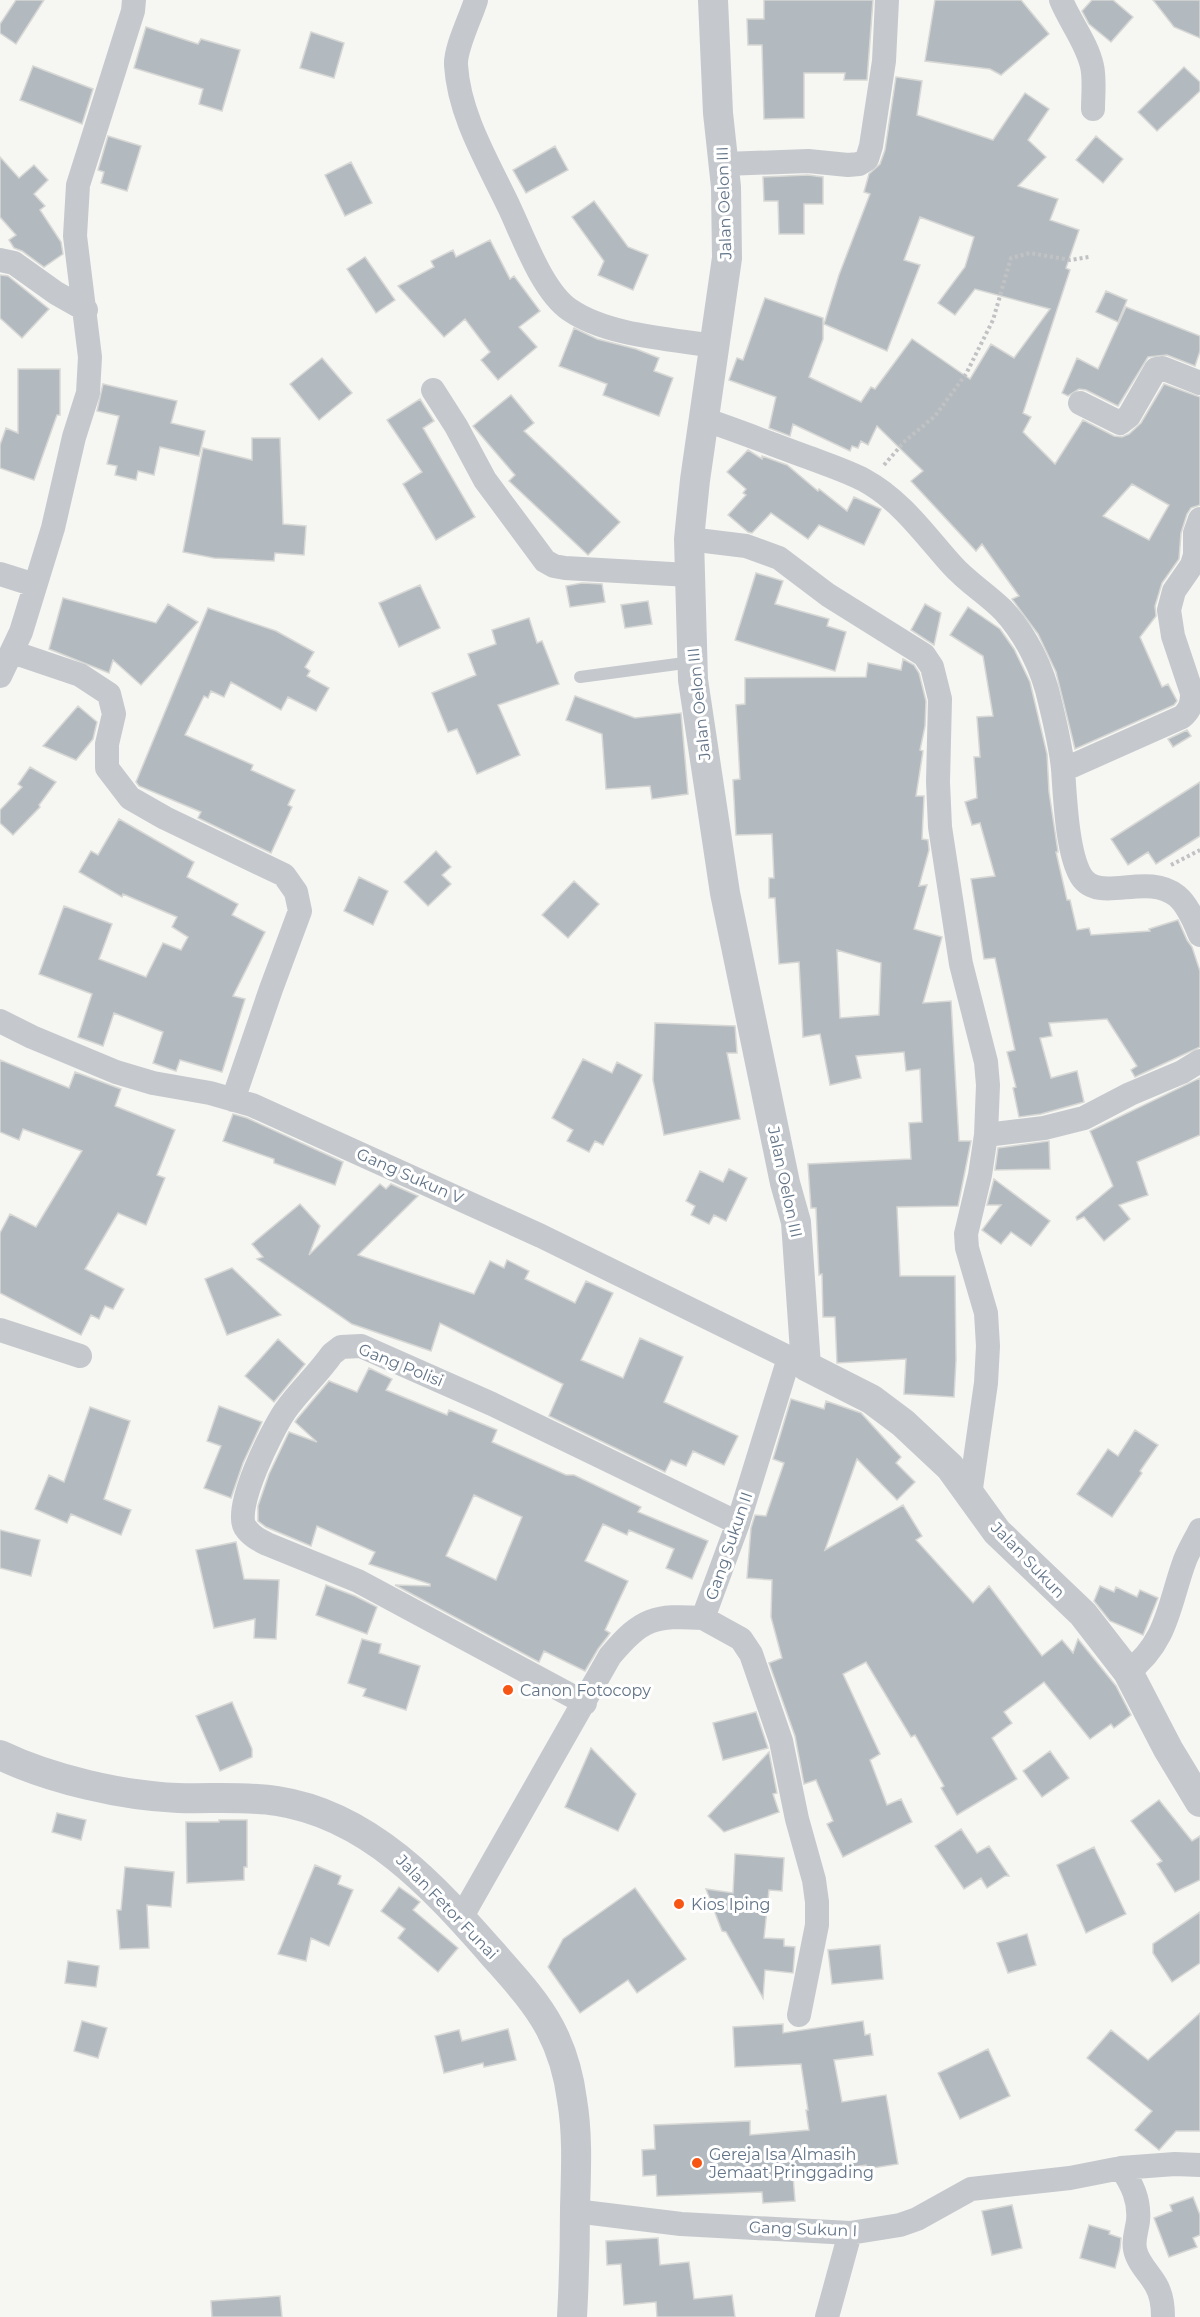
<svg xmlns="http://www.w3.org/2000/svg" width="1200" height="2317" font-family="Montserrat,sans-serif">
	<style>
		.building { fill: #b2b9bf; stroke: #d7d8d5; stroke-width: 1.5; fill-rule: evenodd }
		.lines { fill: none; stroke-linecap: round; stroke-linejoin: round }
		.path { stroke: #c0c2c4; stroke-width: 4; stroke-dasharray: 3 3; stroke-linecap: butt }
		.service { stroke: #c5c9cd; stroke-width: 12 }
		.minor { stroke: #c5c9cd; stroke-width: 24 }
		.tertiary { stroke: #c5c9cd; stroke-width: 30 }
		.poi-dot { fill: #f65513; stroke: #fff; stroke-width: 2 }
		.labels { text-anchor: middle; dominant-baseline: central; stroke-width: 6; stroke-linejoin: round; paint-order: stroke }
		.street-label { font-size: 16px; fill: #627487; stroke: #fff }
		.poi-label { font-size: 16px; fill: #627487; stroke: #fff; text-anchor: start }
	</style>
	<rect width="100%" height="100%" fill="#f6f6f2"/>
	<path class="building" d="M16,0h28l-28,44 -16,-11v-9z
		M764,0h109l-6,80h-23l1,-7h-41v45l-40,1 -2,-74h-14l-1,-26h17z
		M935,0h86l28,34 -48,41 -11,-6 -65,-8z
		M1092,0h21l20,17 -22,25 -22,-18 -7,-13z
		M1153,0h47v38l-26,-11z
		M146,27l52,17 3,-5 39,11 -18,61 -23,-7 4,-15 -69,-21z
		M311,32l33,11 -10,35 -34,-10z
		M33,66l60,23 -11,35 -62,-24z
		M1184,67l16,15v9l-43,40 -19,-19z
		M896,77l26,4 -5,34 76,25 32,-47 24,16 -21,31 18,17 -28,29 40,13 -8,21 29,10 -13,38 4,2 -47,143 8,4 -8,15 32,32 28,-44 31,16 8,1 7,-3 12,-11 23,-39 36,13v108l-9,3 -4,6 -6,19 -2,26 -17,24 -7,23 1,10 -16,21 22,50 6,-3 9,17 -3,4 -99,44 -19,-77 -18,-38 -26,-35 7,-3 -37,-52 -6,7 -65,-70 12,-10 -46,-45 -9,19 -7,-4 -3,7 -6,-2 -2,5 -57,-27 -3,12 -21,-8 7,-31 -47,-17 8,-22 6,2 22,-62 58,20v21l-14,38 52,25 10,-15 4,2 37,-50 58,40 21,-35 23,14 36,-49 -75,-20 -20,26 -17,-12 27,-36 9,-30 -54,-20 -16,43 16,5 -33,86 -63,-27 15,-49 31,-81 -6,-2 5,-18 11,-10 5,-14zM1132,484l37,21 -20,35 -46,-24z
		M108,136l33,10 -14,45 -26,-8 3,-11 -6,-2z
		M1096,136l27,23 -20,24 -27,-23z
		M555,146l13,24 -42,23 -13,-23z
		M0,157l19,21 15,-13 14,15 -14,14 11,12 -5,4 21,32 2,12 -19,13 -22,-16 -8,-3 -5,-8 7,-5 -16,-18z
		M351,162l21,41 -27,13 -20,-41z
		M808,175l15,2v27h-19v30h-25l-1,-33h-14l-1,-24z
		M594,201l34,46 20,8 -15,35 -35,-15 6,-14 -32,-44z
		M490,240l20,39 4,-3 26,35 -21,16 18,20 -39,33 -17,-20 9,-8 -25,-33 -21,18 -46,-51 36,-19 -3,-6 22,-11 3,7z
		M365,257l30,43 -19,13 -29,-44z
		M0,275l8,1 41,33 -27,29 -22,-20z
		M1106,291l21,9 -9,22 -22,-10z
		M1126,307l74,29v15l-5,15 -28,-11 -19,2 -30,49 -32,-16 -7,-1 -11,7 -6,-3 15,-35 21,11z
		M574,328l23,11 39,10 23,9 -5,13 19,7 -14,38 -56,-21 4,-11 -48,-18z
		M322,358l30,35 -33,27 -29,-36z
		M18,369h42v46h-3l-23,65 -34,-12v-23l6,-17 12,5z
		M103,384l74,17 -6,22 34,8 -6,25 -39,-9 -6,28 -16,-4 -2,9 -21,-5 2,-9 -10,-2 12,-48 -22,-5z
		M511,395l23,28 -10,8 96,91 -32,33 -79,-74 6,-6 -42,-49z
		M420,399l14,22 -11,7 52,89 -39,23 -33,-56 19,-12 -35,-52z
		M252,438h28l3,86 23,2 -2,29 -29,-2 -1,8 -60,-3 -31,-6 20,-104 49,12z
		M748,450l14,9v-3l25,9 31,26 1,-2 28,22 7,-14 27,12 -17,36 -45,-20 -11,14 -37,-26 -19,20 -4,-1 -20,-17 18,-20 -3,-2 3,-4 -19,-17z
		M756,573l27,8 -8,23 54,15 -2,7 19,6 -11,39 -100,-31z
		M582,583l20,1 3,18 -35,5 -4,-21z
		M420,585l20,43 -41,19 -20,-44z
		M63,598l93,25 12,-19 30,18 -57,63 -28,-25 -4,13 -60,-24z
		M648,601l4,23 -27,4 -4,-23z
		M925,604l16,9 -7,32 -23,-15z
		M968,607l32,22 14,20 16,33 17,72 2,38 9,60h-2l11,48h3l7,30 12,-2 2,7 59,-4 -1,-2 29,-9 9,20 5,7 8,24v76l-65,30 -4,-7 6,-4 -30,-47 -58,4 3,13 -12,2 11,40 26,-7 7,31 -43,12 -22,3 -6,-29 3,-1 -9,-35 8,-2 -20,-92 -11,1 -13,-80 24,-3 -15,-53 -8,2 -7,-23 12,-4 -3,-41h6l-3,-40 16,-1 -10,-60 -33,-21z
		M208,608l68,23 38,21 -9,15 5,4 -3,5 22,12 -13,23 -28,-14 -7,13 -50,-28 -7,15 -13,-6 -3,7 -4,-2 -19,39 68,30 -2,5 44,20 -7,15 4,2 -21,46 -73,-35 3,-6 -62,-26 -3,-4z
		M529,618l8,25 5,-2 17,43 -61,21 22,50 -43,19 -20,-45 -9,3 -16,-39 44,-18 -8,-21 28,-10 -4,-14z
		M903,659l11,6 5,8 7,28 -1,25 -5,24 3,1 -7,45h8l-2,43 6,1 1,10 -10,36 8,-1 -13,44 28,8 -19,66 28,-2 8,140h12l-13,65 -61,1 3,69h55l1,84 -2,37 -50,-3 2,-35 -69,4 -2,-46h-12l-1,-43 -3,1 -3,-67h-5l-3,-44 103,-5 -2,-36 13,-1 -2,-53 -14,2 -2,-19 -48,4 5,22 -31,7 -10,-51 -17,3 -4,-75 -20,2 -4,-66h-6v-20h5l-2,-44 -36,1 -3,-55 7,-1 -4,-74 9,-1v-26l121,-1 2,-14 33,7zM837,950l44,13 -2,52 -39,3z
		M575,696l60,22 46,-5 7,81 -36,5 -2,-13 -44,3 -4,-55 -36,-14z
		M78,706l19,16 -4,17 -17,21 -33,-14z
		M1187,730l4,6 -18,11 -5,-8z
		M30,767l26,15 -17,23 1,2 -27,28 -13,-12v-13l22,-23 -4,-3z
		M1200,782v54l-44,28 -8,-12 -20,13 -17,-26z
		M119,819l75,43 -7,15 51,27 -6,11 33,17 -32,64 12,3 -23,73 -42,-12 -4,11 -23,-8 10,-31 -49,-19 -11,33 -25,-9 14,-43 -53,-20 25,-68 48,18 -13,35 47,18 17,-34 18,7 7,-13 -16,-10 5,-10 -54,-23 -1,3 -43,-25 12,-21 7,4z
		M436,851l15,16 -9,8 9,9 -23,22 -24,-24z
		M359,877l29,14 -15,34 -29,-14z
		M574,881l25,23 -31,34 -26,-23z
		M655,1023l80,3 2,27h-10l13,66 -76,16 -11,-55z
		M583,1059l29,14 5,-11 25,13 -39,70 -8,-4 -6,11 -22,-11 6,-11 -21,-12z
		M0,1060l69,28 6,-16 46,17 -6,17 60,24 -18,45 8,3 -19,47 -28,-12 -33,56 39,20 -11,20 -8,-3 -6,13 -8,-4 -10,20 -81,-42v-60l10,-19 26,13 46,-76 -59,-22 -4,11 -19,-8z
		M1200,1078v57l-63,27 11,33 -29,10 11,14 -26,22 -20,-24 -7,3 -1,-3 37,-31 -23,-55z
		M233,1114l14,4 96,44 -8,23 -61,-22v-4l-51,-18z
		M1049,1141l1,28 -55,1 3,-22z
		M729,1169l18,9 -21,43 -12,-6 -5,9 -18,-9 4,-9 -9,-5 14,-30 23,11z
		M994,1179l56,42 -19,25 -20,-14 -10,12 -19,-14 19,-25h-14z
		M380,1184l6,5 5,-5 27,12 -60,59 116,39 16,-33 14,7 3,-8 22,11 -4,8 50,24 11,-22 27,12 -32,67 42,18 17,-40 43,19 -19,45 74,34 -14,29 -31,-14 -7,15 -15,-6 -6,12 -116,-56 14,-32 -123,-61 -9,28 -79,-27 -95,-65 6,-2 -11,-13 48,-40 20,22 -11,29z
		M232,1268l49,47 -54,20 -22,-56z
		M278,1339l27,25 -31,38 -29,-26z
		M369,1368l23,11 -6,11 61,25 2,-5 48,20 -5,12 74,33h8l67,32 -3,5 70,29 -16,38 -26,-11 8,-19 -45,-19 -2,5 -24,-11 -18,37 43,20 -23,49 5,3 -2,3 -10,13 -13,22 -41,-20 -5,11 -144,-77 35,1v-2l-61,-20 6,-12 -58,-26 -6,20 -45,-19 -8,-6v-15l11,-32 20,-42 28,10 -22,-20 2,-3 32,-38 28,11zM474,1495l48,22 -26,63 -50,-24z
		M791,1399l33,10 2,-8 35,12 40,44 -5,6 19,19 -18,18 -40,-41 -32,91 78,-45 19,31 -6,4 57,63 16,-17 53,70 20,-16 11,13 5,-14 38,47 15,29 -17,13 -3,-4 -21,15 -46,-57 -40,30 8,11 -20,15 25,41 -60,36 -16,-27 3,-2 -29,-51 -4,2 -45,-75 -23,12 37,80 -10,6 17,45 14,-6 11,23 -69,35 -16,-33 6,-3 -17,-41 -12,4 -9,-48 -26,-73 13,-5 -11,-41 1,-37 -25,-2 4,-50 4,-13 11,1 18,-53 -11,-4z
		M219,1406l43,16 -19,41 -12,35 -27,-10 17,-42 -14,-5z
		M90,1407l40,14 -26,78 27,11 -10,25 -50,-21 -4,9 -32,-14 14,-34 15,7z
		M1135,1430l23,15 -18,26 2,2 -30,44 -35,-23 31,-45 10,7z
		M0,1530l40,10 -9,36 -31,-8z
		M236,1542l8,37 35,1 -3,59 -22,-1 1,-19 -41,9 -18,-78z
		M326,1585l29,11 22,11 -10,27 -51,-19z
		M1100,1586l14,6 2,-5 21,10 3,-7 18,8 -15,37 -33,-14 -16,-20z
		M362,1639l19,5 -2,9 41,13 -14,44 -43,-14 3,-7 -18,-6z
		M232,1702l20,47v8l-32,14 -24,-55z
		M756,1712l12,36 -45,12 -10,-37z
		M591,1748l45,46 -18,37 -53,-24z
		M1050,1751l19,27 -27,19 -19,-26z
		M769,1752l8,41 -4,1 6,18 -55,20 -16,-16z
		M1159,1800l33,41 8,-5v44l-25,12 -18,-28 5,-3 -31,-40z
		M57,1813l29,7 -5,20 -29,-8z
		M219,1820h28v47h-3v13l-57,3 -1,-61h33z
		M961,1829l16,24 12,-7 20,30h-4l-18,12 -6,-10 -17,11 -29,-43z
		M1094,1847l32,67 -40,19 -29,-68z
		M735,1854l49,4 -2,33 -13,-1 -5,48 20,1v7l11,1 -2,26 -28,-3 -2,28 -37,-66 -4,-1 -16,-42 27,4z
		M315,1865l26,11 -3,8 15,6 -24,56 -18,-8 -5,23 -28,-7z
		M125,1867l49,5 -3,35 -24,-2 2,43 -29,1 -3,-39h4z
		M399,1887l21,15 -7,8 45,38 -20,24 -40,-34 7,-9 -24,-18z
		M635,1888l51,71 -49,34 -9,-13 -48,33 -32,-46 15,-28z
		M1200,1912v51l-28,19 -19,-29v-9z
		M1027,1934l9,31 -28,8 -11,-30z
		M880,1945l3,34 -51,5 -4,-34z
		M68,1961l31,5 -3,21 -31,-4z
		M1200,2013v118h-24l-17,19 -24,-20 17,-19 -65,-53 24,-28 37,30z
		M82,2021l25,7 -9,30 -24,-7z
		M863,2021l2,14 5,-1 3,21 -39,5 8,42 44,-7 12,69 -31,5 -1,-4 -73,11 2,25 -32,2 -1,-11 -105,4 -1,-21 -13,1 -1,-26 13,-1 -1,-24 96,-4v14l59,-5 -3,-20h2l-7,-46 -66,3 -2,-40 50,-3v9z
		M508,2029l8,31 -32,7 -1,-4 -39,10 -9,-37 24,-6 3,11z
		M988,2049l22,47 -50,23 -22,-46z
		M1193,2197l7,18v20l-7,3 4,9 -28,10 -15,-39 18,-7 -2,-6z
		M1012,2205l10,43 -30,7 -10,-44z
		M1089,2225l21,6 -1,3 12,4 -1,10 -5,20 -35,-10z
		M658,2238l2,27 29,-3 5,37 38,-4 3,22h-78l-1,-15 -32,3 -3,-41 -14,1 -1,-24z
		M280,2296l2,21h-70l-1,-16z"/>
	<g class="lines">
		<path class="path" d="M884,465l21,-24 30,-25 31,-42 27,-54 18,-62 19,-5 40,7 19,-3
			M1171,865l29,-15"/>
		<path class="service" d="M580,677l112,-15"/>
		<path class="minor" d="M476,0c-5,17 -21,48 -20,65 3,51 33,99 54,144 14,30 33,83 60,101 38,26 101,29 145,36
			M1061,0c9,22 26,43 31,66 3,13 1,30 1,43
			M724,164l84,-3 40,4 11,-1 8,-5 4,-13 13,-85 3,-61
			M0,260l14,3 42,30 30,17
			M433,390l23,36 29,54 60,81 9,5 11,2 124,7
			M1080,403l40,20 9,-7 27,-47 6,-1 38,15
			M703,419c36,12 71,26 107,39 18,7 37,13 54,22 37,20 61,55 88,85 15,17 35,29 51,45 23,25 40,59 47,92 5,21 11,45 13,67 2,27 4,84 18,107 18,29 65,-5 96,20 11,9 18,27 23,39
			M689,539l57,7 33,12 49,37 96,60 8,12 8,32 -2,83 2,45 21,137 25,98 2,23 -2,50 -6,40 -14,59 1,14 19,65 2,33 -2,37 -16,112
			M0,574l35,11
			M12,652l68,23 29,19 5,20 -7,30v24l23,30 35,20 119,57 12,17 4,19 -29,78 -38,111
			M0,676l21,-44 32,-104 21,-91 14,-44 2,-36 -15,-121 3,-51 55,-174 1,-11
			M1063,770l119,-53c8,-7 10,-13 10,-24l-19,-57 -4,-26 5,-19 18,-26 3,-10v-22l5,-14
			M0,1021l32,16 84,35 37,11 57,10 42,12 289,131 265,130
			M986,1135l58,-7 40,-10 46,-24 52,-22 18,-11
			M0,1330l80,26
			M703,1618l38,21 10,15 30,87 16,78 17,61 3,22v23l-18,90
			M1128,1672c40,-30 41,-69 57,-112 4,-10 10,-20 15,-30
			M585,1703l-227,-122 -91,-37c-8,-4 -16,-8 -22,-17 -12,-19 27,-97 40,-116 14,-20 33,-37 47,-57l9,-7 20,-1 131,58 246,119
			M461,1918l149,-262c32,-38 44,-41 93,-38l35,-95 51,-165
			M1121,2168c11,16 19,32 17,53 -1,9 -5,18 -3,28 2,13 15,25 21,36 6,10 7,21 7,32
			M575,2211l106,13 169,9 50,-8 17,-6 54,-30 99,-11 51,-10 54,-4 25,1
			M827,2317l23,-84"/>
		<path class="tertiary" d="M713,0l5,113 8,74 1,71 -32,222 -6,59 4,141 32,213 60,290 11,39 10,144 65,33 32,24 47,44 47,65 86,82 45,58 40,77 32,53
			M0,1755c50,24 123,41 178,43 32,1 68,-2 99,3 92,14 157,86 215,152 21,24 43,47 58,75 11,21 19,48 22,72 6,35 4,72 3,108 0,37 -1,73 -3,109"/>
	</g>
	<g class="poi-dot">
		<circle cx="508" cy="1690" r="6"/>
		<circle cx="679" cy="1904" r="6"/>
		<circle cx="697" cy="2163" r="6"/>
	</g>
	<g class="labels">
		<g class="street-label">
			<text transform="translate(724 203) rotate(-92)">Jalan Oelon III</text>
			<text transform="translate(699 704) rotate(-96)">Jalan Oelon III</text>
			<text transform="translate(410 1176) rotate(24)">Gang Sukun V</text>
			<text transform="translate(785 1182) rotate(78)">Jalan Oelon III</text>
			<text transform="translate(401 1365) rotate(22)">Gang Polisi</text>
			<text transform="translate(729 1546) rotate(-71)">Gang Sukun II</text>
			<text transform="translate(1028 1560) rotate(46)">Jalan Sukun</text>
			<text transform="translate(447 1907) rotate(46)">Jalan Fetor Funai</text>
			<text transform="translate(803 2229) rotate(2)">Gang Sukun I</text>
		</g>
		<g class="poi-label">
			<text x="520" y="1690">Canon Fotocopy</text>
			<text x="691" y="1904">Kios Iping</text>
			<text x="709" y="2154">Gereja Isa Almasih<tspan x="709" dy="18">Jemaat Pringgading</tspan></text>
		</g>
	</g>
</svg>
